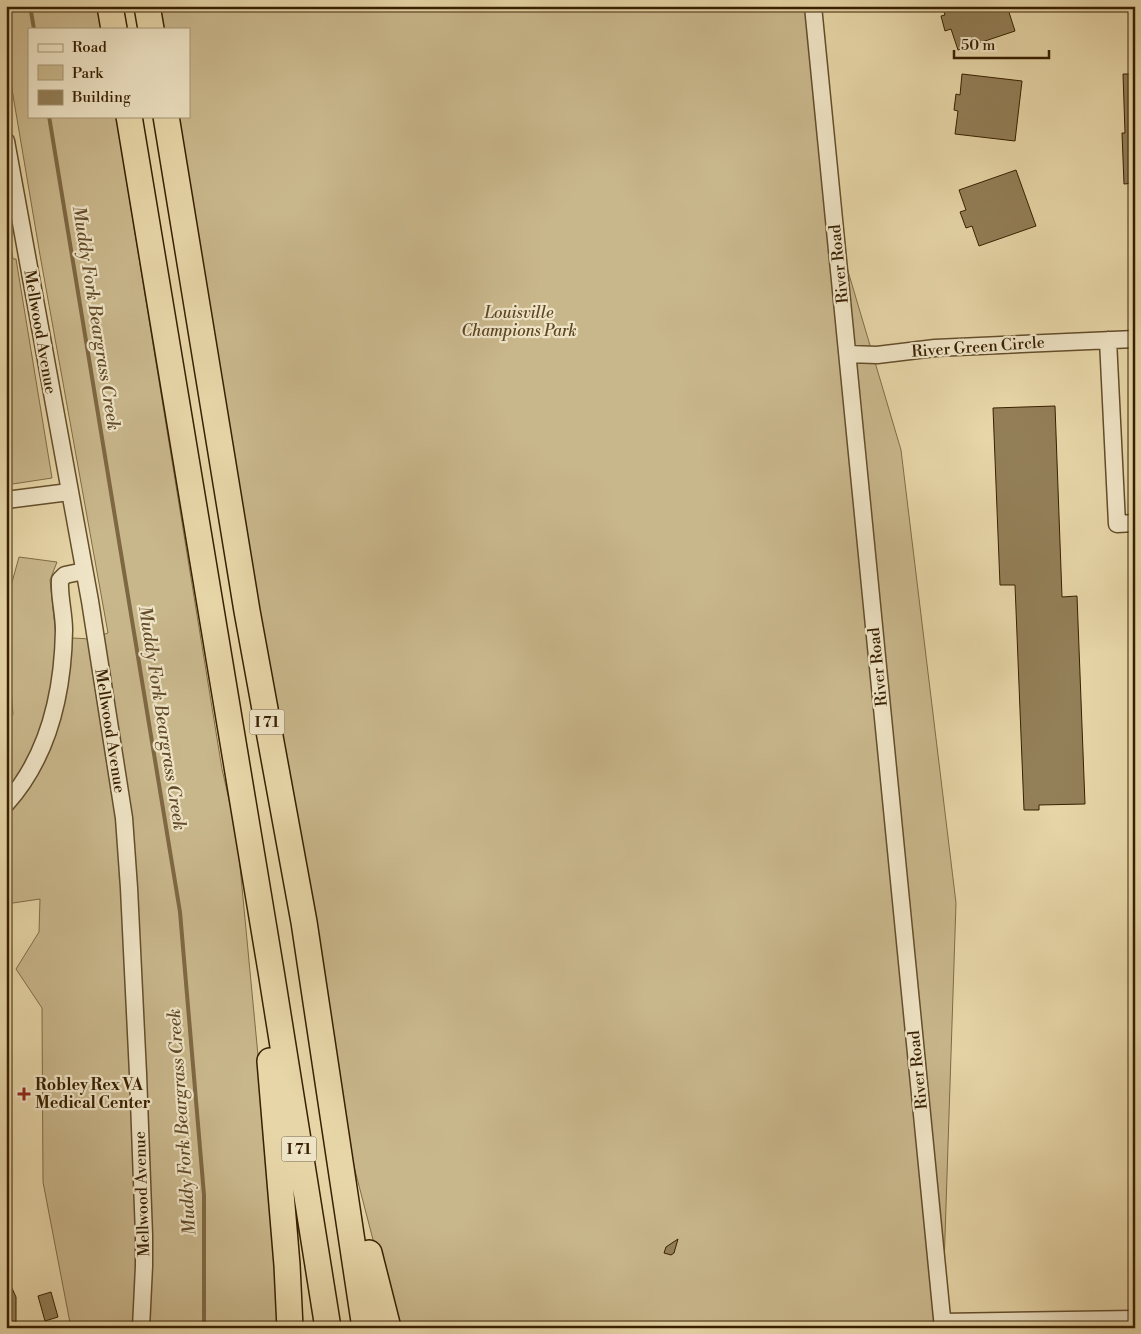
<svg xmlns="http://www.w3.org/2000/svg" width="1141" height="1334" font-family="'Libre Bodoni',serif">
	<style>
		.green { fill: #c9b78c; stroke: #806c46 }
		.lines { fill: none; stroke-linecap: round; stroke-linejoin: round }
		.stream { stroke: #7e6843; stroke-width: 4 }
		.building { fill: #937f58; stroke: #382001 }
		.minor-casing { stroke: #644e2b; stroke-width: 19 }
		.highway-casing { stroke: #382001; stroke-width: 28 }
		.minor { stroke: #efe4c6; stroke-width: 16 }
		.highway { stroke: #e7d6a8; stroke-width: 25 }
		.poi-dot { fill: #8f2418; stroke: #efe4c6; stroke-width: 2 }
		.labels { text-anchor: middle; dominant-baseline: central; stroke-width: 4.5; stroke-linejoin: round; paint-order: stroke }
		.shield { fill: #efe4c6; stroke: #6f5b3c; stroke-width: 1 }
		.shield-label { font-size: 15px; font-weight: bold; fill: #382001 }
		.street-label { font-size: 16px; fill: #382001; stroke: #efe4c6 }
		.park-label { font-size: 16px; font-style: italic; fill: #5c4624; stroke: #efe4c6 }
		.poi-label { font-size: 16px; font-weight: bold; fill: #382001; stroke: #efe4c6; text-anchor: start }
		.water-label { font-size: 18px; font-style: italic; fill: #614a28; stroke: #efe4c6 }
	</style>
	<rect width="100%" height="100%" fill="#e7d6a8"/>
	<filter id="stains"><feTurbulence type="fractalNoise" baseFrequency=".004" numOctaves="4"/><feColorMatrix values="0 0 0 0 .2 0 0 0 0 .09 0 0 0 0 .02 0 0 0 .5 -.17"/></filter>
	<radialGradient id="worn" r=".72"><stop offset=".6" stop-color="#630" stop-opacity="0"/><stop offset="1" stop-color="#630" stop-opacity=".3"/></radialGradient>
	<path class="green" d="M6,6h92l4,23h-73v87h87l106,653 15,66 47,493h-213l-28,-146 -1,-174 -26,-39 23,-37 1,-33 -34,5v-178l7,-12 -7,-82v-28l13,-47 38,5 -7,18 6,57 34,2 18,-6 -68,-378 -34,-201z
		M155,6h654l15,184 77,260 55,453 -14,425h-546l-45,-173 -180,-1039h18v-87h-31z
		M6,216l7,43h3l36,219 -46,7v-51l4,-6 -4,-23z"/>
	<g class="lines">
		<path class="stream" d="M30,6l4,23
			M49,116l131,796 24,283v133"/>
	</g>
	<path class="building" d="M942,6h65l8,25 -57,19 -7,-21 -6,2 -4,-15 4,-1z
		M962,74l60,7 -7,60 -60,-7 3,-23 -4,-1 2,-16 4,1z
		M1123,74h12v109l-11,1 -2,-51h3z
		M1016,170l20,56 -57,20 -7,-20 -6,2 -6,-16 6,-2 -7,-20z
		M1055,406l7,191 15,-1 8,208 -46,1v5h-15l-9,-225h-15l-7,-177z
		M678,1239l-4,14 -3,2 -7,-2 2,-6z
		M6,1275l10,22v31h-10z
		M51,1292l7,25 -13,4 -7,-25z"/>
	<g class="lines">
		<defs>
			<path id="minor" d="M813,6l130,1322
				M6,141l84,460 34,217 5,70 9,186 6,161v31l-3,62
				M1108,340l9,184 18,-1
				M848,354l29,1 58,-7 200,-9
				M6,500l63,-8
				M6,804c43,-48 57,-111 58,-174 0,-17 -5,-33 -4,-50l5,-5 19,-4
				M942,1322l193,-3"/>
			<path id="highway" d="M110,6l4,23
				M147,6l4,23
				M129,116l142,855 57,357
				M166,116l81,495 57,311 61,406
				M270,1061l17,204 3,63
				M369,1253l19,75"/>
		</defs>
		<use href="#minor" class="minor-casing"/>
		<use href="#highway" class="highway-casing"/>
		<use href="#minor" class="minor"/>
		<use href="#highway" class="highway"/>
	</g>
	<path class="poi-dot" d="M21.5 1086.5h5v5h5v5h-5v5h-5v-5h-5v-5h5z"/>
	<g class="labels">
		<g class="shield">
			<rect x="249.5" y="709.5" width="35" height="25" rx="4"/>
			<rect x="281.5" y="1136.5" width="35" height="25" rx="4"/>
		</g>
		<g class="shield-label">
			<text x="267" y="722">I 71</text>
			<text x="299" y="1149">I 71</text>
		</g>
		<g class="street-label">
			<text transform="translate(839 264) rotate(-96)">River Road</text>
			<text transform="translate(40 332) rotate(80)">Mellwood Avenue</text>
			<text transform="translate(978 347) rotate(-4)">River Green Circle</text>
			<text transform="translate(878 667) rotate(-96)">River Road</text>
			<text transform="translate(110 731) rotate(81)">Mellwood Avenue</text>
			<text transform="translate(918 1070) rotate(-96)">River Road</text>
			<text transform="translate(142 1194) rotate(-92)">Mellwood Avenue</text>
		</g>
		<g class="park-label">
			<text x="519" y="313">Louisville<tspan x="519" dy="18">Champions Park</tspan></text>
		</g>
		<g class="poi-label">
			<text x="35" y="1085">Robley Rex VA<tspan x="35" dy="18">Medical Center</tspan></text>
		</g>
		<g class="water-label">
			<text transform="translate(96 318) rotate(81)">Muddy Fork Beargrass Creek</text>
			<text transform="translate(162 718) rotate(81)">Muddy Fork Beargrass Creek</text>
			<text transform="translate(182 1122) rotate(-94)">Muddy Fork Beargrass Creek</text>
		</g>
	</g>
	<rect width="1141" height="1334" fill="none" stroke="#e7d6a8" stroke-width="25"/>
	<rect x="8" y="8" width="1126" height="1319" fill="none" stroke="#382001" stroke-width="2.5"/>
	<rect x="12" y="12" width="1116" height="1309" fill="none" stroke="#382001"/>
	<rect x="28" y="28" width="162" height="90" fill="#efe4c6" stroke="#a69677"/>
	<rect x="38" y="44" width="25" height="8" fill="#efe4c6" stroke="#a69677"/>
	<text x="72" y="52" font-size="15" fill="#382001">Road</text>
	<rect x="38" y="65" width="25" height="15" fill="#c9b78c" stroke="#a69677"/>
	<text x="72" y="78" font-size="15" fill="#382001">Park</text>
	<rect x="38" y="90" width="25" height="15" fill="#937f58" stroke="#a69677"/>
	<text x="72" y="102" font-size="15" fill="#382001">Building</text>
	<path d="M954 50v8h95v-8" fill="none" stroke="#382001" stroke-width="2.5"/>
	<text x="961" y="50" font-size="15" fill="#382001" stroke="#efe4c6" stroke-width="4" paint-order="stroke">50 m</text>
	<rect width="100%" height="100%" filter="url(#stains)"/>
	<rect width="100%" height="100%" fill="url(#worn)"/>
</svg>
